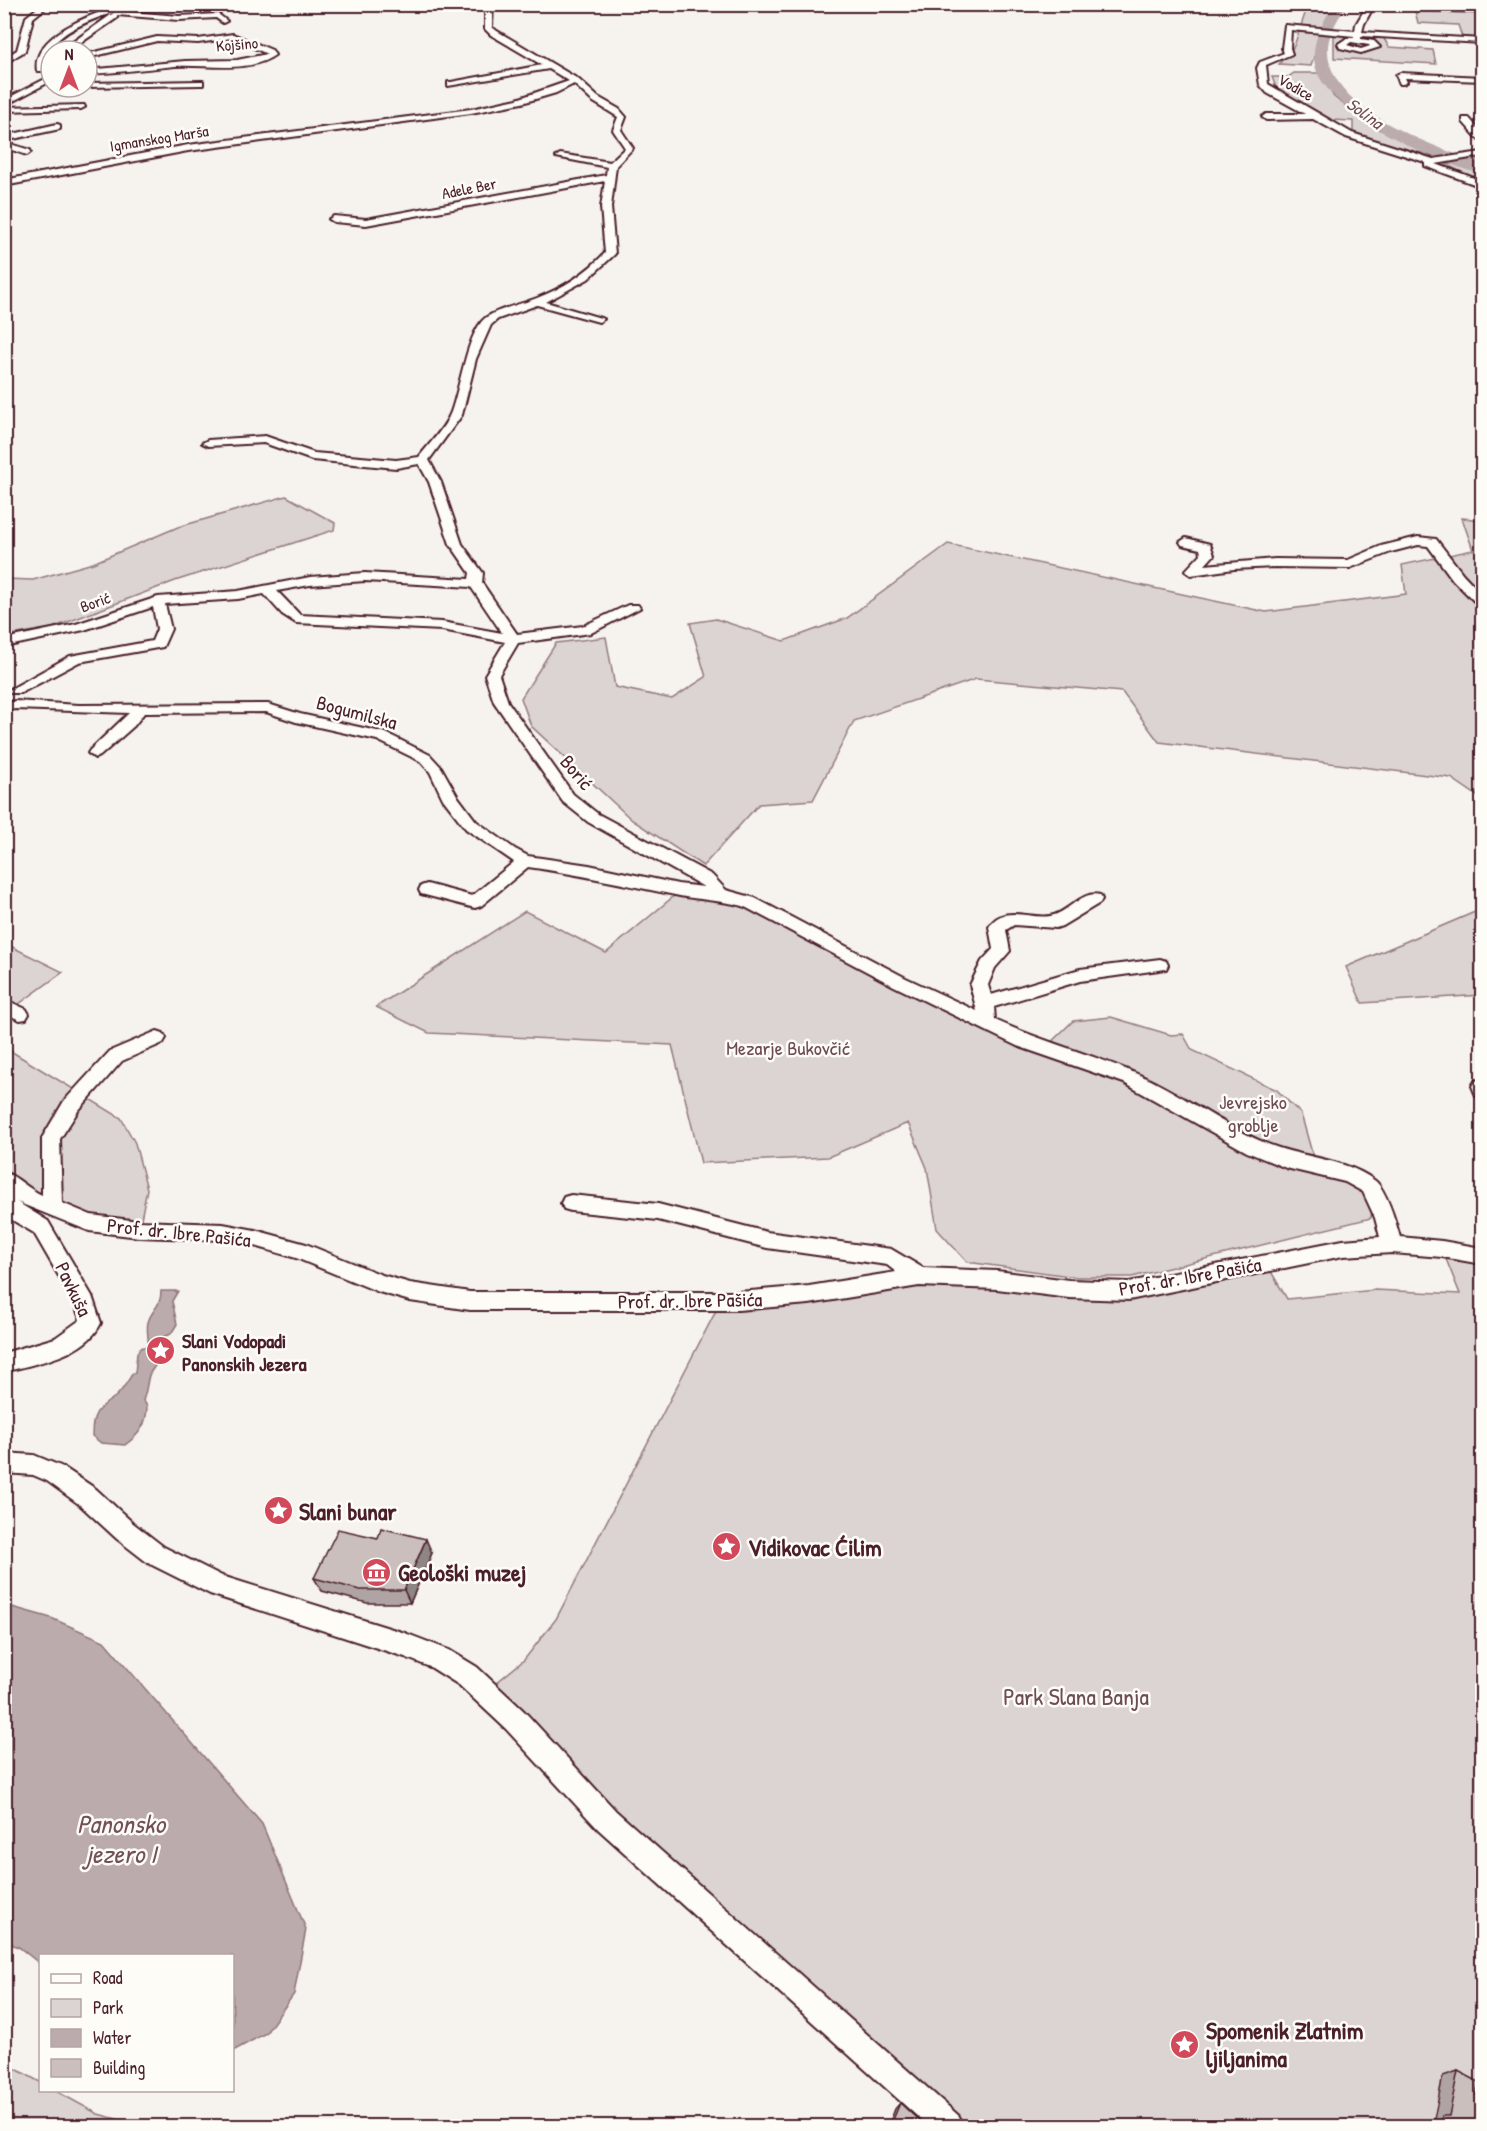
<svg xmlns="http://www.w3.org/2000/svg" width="1487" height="2131" font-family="'Patrick Hand',sans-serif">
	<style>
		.green { fill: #dcd4d2; stroke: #937a7e; stroke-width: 1.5 }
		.water { fill: #bbabac; stroke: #8e7378; stroke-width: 1.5 }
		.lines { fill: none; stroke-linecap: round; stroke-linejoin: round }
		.river { fill: #bbabac; fill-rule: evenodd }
		.minor-casing { stroke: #4a1f2b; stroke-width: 4 }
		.minor { fill: #fdfcf7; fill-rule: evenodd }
		.wall { fill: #afa4a3; stroke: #4a1f2b; stroke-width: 1.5 }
		.shaded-wall { fill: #8e8685; stroke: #4a1f2b; stroke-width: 1.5 }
		.building { fill: #cbbfbe; stroke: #4a1f2b; stroke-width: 1.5 }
		.labels { text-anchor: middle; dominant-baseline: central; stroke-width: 5; stroke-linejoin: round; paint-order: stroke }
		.far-street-label { font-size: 16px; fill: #4a1f2b; stroke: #fdfcf7 }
		.far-water-label { font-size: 18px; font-style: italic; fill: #725058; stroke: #fdfcf7 }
		.street-label { font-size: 20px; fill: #4a1f2b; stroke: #fdfcf7 }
		.park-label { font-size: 20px; fill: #6e4c55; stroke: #fdfcf7 }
		.poi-label { font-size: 20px; font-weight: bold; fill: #4a1f2b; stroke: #fdfcf7; text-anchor: start }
		.near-poi-label { font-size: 24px; font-weight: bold; fill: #4a1f2b; stroke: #fdfcf7; text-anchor: start }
		.near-park-label { font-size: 24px; fill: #6e4c55; stroke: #fdfcf7 }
		.near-water-label { font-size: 26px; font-style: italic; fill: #725058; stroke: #fdfcf7 }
	</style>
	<rect width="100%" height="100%" fill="#f6f3ef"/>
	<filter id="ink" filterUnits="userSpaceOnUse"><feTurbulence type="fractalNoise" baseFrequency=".0167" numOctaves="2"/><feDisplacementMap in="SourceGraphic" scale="12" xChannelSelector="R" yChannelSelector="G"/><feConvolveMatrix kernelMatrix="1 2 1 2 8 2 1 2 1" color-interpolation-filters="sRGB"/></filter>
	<g filter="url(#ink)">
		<path class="green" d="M1308,5h30l-14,22 -13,39 -32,-2 15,-18z
			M1415,11l67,3v24l-20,-1 -4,-12 -40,-2z
			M1334,34l49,3 6,10 44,3 3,14 -102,-6z
			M1294,73h26l14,24 40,30 70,30 -4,1 -87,-24v-13l-23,-1 -53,-30 -5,-13h16z
			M1482,159v23l-35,-17z
			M286,496l49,27 -1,7 -159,51 -123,47 -47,8v-57l28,1 60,-17 85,-36z
			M1462,518l20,2v279l-31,-21 -292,-36 -37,-50 -146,-13 -122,42 -41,79 -54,4 -56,62 -71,-46 -101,-94 -10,-28 35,-55 50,-6 9,50 57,12 34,-22 -16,-54 26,-4 68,22 63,-23 101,-74 318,68 140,-18 -4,-29 71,-15z
			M674,896l75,6 297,145 27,-26 38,-4 60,18 12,-1 9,16 85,40 24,24 15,53 34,8 23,25 -2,18 -239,59h-55l-110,-15 -30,-33 -10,-61 -19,-45 -80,34 -127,6 -29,-118 -243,-12 -53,-26 149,-96 81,42z
			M1482,909v86l-120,8 -16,-36z
			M4,943l59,29 -58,42h-1z
			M4,1047l117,71 14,25 12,46 -8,40 -50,-6 -84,-43z
			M1442,1249l40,7v870h-533l-77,-67 -388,-366 40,-33 32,-41 161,-310 202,-32 210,14 137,-28 21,36 88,-9 85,4z
			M5,2063l35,19v8l16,1 42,23 45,12h-138z"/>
		<path class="water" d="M161,1291h17l-6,10 5,23 -6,10 -9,3 -4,10 5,1c-3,12 -7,16 -13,25 -3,5 -3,19 -7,27l4,6c0,18 -7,28 -22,39l-24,-2 -9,-7c0,-23 5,-27 23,-39 7,-5 13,-17 18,-24h2l2,-20 3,-5 8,-2c1,-9 -2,-17 0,-24 4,-13 13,-15 13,-31z
			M5,1605l46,13 53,23 158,183 44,105 -12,65 -28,39 -33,18 -1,-95h-192v8l-20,-16 -15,-7z"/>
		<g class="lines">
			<path class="river" d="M1334,4h13c-7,12 -18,28 -19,42 -4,65 106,99 154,118v10c-42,-9 -153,-61 -166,-105 -7,-25 6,-45 18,-65z"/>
			<defs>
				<path id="minor" d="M42,4h8l-17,14 -8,33 -21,13v-6l13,-8 9,-33z
					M485,4h8l-1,23 5,4 81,48 20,18 21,12 7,8 -5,13 12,18 -17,18 -5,41 4,47 -27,25 -42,23 58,17 -5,3 -62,-17 -39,14 -7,6 -15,34 -14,56 -33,45 12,22 21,62 21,29 -1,10 35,51 66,-8 45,-21h10l2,3 -49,25 -73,10 -19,32 9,27 65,92 25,20 114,61 14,15 29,8 151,80 71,33 -7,-26 12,-24 11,-12 -4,-22c14,-25 45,-5 65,-12 15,-4 29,-25 46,-20l2,4 -2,4 -38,23 -6,2 -42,-3 -8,5 4,21 -15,17 -7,17 3,10 89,-26 80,-10 6,2 2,4 -2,4 -86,12 -86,26 1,13c45,21 94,33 140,53 44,18 83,50 128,69 35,16 80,15 111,38 12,8 22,43 26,57l42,4 40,7v16l-40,-7 -50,-4 -49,3 -214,44 -60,-2 -72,-9 -78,-3 -110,18 -71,6h-268l-60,-9 -31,-9 -83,-34 -41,-12 -32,-6 -84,-3 -50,-6 -72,-29 31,19 44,75 9,27c-15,33 -65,40 -97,49v-19l51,-15 25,-18 -5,-16 -41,-71 -30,-18v-43c14,5 24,17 38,23v-57l22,-37 46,-50 47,-20 6,2 3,5 -3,5 -41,18 -44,50 -18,28 2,64 29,12 48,6 84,3 32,6 51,14 76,31 28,8 60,9h268l71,-6 87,-14 -9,-7 -120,-17 -109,-28 -87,-9 -7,-2 -3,-6 3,-6 7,-2 87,9 109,28 124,17 32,19 74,3 72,9 60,2 214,-42 37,-3 -5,-19 -12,-26 -18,-10 -59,-14 -39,-16 -123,-69 -107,-37 -123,-60 -151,-80c-23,-6 -45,-6 -68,-11 -49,-10 -97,-21 -147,-28l-47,39 -6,2 -54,-14 -2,-4 2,-4 6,-2 45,12 42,-34 -48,-33 -23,-30 -13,-27 -10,-11 -43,-21 -81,-18 -30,-10 -122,1 -10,13 -34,30 -5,2 -7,-5 2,-3 39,-37 -114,-4 -11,3v-9l11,-2 64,4 189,-1 32,10 86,19 44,22 11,12 17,30 18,24 39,28 13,7 61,9 89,19 26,3 -116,-65 -25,-20 -69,-100 -9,-27 20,-33 -63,-12 -146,-7 -14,-9 -18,-20 -26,5 -73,5 6,25 -8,18 -84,15 -58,31h-10l-2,-3 61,-34 82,-15 5,-12 -4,-22 -69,23 -80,17v-8l72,-15 82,-27 80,-6 72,-14 55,-4 104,6 1,-6 -20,-29 -21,-62 -10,-18 -23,4 -84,-8 -48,-17 -56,3 -6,-3 6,-3 57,-4 49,17 82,7 23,-3c10,-13 26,-29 32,-45 9,-24 15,-72 31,-91 9,-11 41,-17 55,-23 26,-10 48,-24 68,-45l-4,-46 4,-26 -239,44 -32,-3 -5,-3 5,-3 32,3 240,-44 1,-8 -51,-10 4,-3 50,8 15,-14 -12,-18 5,-13 -26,-16 -18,-17 -18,9 -34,10 -51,10 -283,38 -184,35v-6l184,-35 283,-36 46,-10 52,-18 -20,-12 -101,17v-4h3l91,-17 -51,-30 -6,-6zM365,581l106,6 31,46 -60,-11 -142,-7 -23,-24 33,-6z
					M1368,4h7l-11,20 -2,8 120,7v4l-121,-7v3l13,2 6,6 -19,6 -21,-5 -2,-4 9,-6h7v-2l-63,-6 -1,18 2,6 -26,11 2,19 84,49 81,26 49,-7v4l-46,8 46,17v6l-57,-21v-4l-79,-25 -33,-18 -47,1 -4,-3 4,-3h39l-38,-21 -7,-8 -3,-17 3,-6 24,-9 -2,-5 3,-23 70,6 1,-7zM1351,42l18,3 1,1 -9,3 -14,-4z
					M117,7l4,2 -2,2 60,5 39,-2 9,7 -4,2 -7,-5 -37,2 -62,-5v3l-48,33h-9l55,-39c-23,7 -60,20 -69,45 -2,4 -2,9 -3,14h-6c-6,-35 54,-57 80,-64z
					M233,34l39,16 3,5c-26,19 -70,9 -100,11 -30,3 -59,7 -88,8v-4l98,-9 52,-1 30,-6 -35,-16 -34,5 -41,-2 -70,17v-4l70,-17 41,2z
					M1400,73l82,4v4l-77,-3 2,4 -4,2h-3l-4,-9z
					M51,76v5l-47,25v-6z
					M200,81h3v4h-3l-113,2h-2l2,-4z
					M84,105l1,2 -4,2 -77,2v-4z
					M1463,118h6l13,15v7h-3l-16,-18z
					M57,124l3,1v4l-56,12v-5z
					M4,142l26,8 1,2 -4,3 -23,-8z
					M1418,537l18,2 27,35 19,20v11l-5,-1 -24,-24 -25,-34 -10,-1 -27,7 -41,16 -75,-1 -41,2 -43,6 -6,-4 16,-17 -1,-5 -18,-4 -2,-3 6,-4 24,6 4,11 -9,10 70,-6 73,1 33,-14z
					M4,999l22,10 3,5 -3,5 -6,1 -16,-7z
					M1481,1079h1v19l-6,-2 -4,-10 3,-5z
					M4,1453l30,2 29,12 33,22 37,34 31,24 58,29 183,57 44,17 28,17 47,44 92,100 343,305 4,10h-35l-330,-297 -92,-100 -47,-44 -27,-17 -27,-11 -195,-63 -62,-31 -31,-24 -37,-34 -33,-24 -14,-6 -29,-2z"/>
			</defs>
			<use href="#minor" class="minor-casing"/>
			<use href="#minor" class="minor"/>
		</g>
		<path class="wall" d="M432,1553l-22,50h-43l-45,-12 -8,-13z
			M1458,2071l18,24 6,32h-56l1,-6 7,-2 9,-43z
			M900,2103l26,24h-38l7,-18z"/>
		<path class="shaded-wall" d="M426,1539l6,14 -22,50 -6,-13z"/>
		<path class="building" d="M381,1528l45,11 -22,51h-44l-46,-12 24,-49 40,9z
			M1458,2071l21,11 -3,13 6,3v29h-42l2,-11h7z
			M900,2103l26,24h-36z"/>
	</g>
	<defs>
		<symbol id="sight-disc" viewBox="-11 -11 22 22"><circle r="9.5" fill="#d1495b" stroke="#fdfcf7"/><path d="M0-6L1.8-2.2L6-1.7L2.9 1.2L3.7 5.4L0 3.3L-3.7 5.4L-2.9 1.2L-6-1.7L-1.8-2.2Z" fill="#fff"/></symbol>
		<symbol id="museum-disc" viewBox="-11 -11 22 22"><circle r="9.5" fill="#d1495b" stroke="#fdfcf7"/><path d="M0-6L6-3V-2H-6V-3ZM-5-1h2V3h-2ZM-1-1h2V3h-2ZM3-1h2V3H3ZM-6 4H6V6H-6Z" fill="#fff"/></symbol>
	</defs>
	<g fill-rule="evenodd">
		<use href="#sight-disc" x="144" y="1334" width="33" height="33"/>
		<use href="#sight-disc" x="262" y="1494" width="33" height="33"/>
		<use href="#sight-disc" x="710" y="1530" width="33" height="33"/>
		<use href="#museum-disc" x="360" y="1556" width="33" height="33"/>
		<use href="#sight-disc" x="1168" y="2028" width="33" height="33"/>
	</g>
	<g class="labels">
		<g class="far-street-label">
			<text transform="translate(237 44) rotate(-5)">Kojšino</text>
			<text transform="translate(1296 87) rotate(30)">Vodice</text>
			<text transform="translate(159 138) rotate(-9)">Igmanskog Marša</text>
			<text transform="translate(469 188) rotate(-11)">Adele Ber</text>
			<text transform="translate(95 602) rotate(-20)">Borić</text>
		</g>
		<g class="far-water-label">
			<text transform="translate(1365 113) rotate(36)">Solina</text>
		</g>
		<g class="street-label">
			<text transform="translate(357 712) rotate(15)">Bogumilska</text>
			<text transform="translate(577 772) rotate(50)">Borić</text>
			<text transform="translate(179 1232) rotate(6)">Prof. dr. Ibre Pašića</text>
			<text transform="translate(1190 1276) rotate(-10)">Prof. dr. Ibre Pašića</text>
			<text transform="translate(74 1289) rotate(64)">Pavkuša</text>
			<text transform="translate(690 1300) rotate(-1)">Prof. dr. Ibre Pašića</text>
		</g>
		<g class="park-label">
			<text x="788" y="1047">Mezarje Bukovčić</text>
			<text x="1253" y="1101">Jevrejsko<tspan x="1253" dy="23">groblje</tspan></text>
		</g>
		<g class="poi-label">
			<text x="182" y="1340">Slani Vodopadi<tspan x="182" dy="23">Panonskih Jezera</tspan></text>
		</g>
		<g class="near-poi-label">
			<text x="299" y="1511">Slani bunar</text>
			<text x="748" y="1547">Vidikovac Ćilim</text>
			<text x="398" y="1572">Geološki muzej</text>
			<text x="1206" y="2030">Spomenik Zlatnim<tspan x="1206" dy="28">ljiljanima</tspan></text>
		</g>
		<g class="near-park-label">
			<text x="1076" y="1696">Park Slana Banja</text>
		</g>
		<g class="near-water-label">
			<text x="121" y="1823">Panonsko<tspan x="121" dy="30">jezero I</tspan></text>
		</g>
	</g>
	<rect width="1487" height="2131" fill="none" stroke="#fdfcf7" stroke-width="24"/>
	<rect x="12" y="12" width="1463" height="2107" fill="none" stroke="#4a1f2b" stroke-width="2" filter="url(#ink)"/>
	<rect x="39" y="1954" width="195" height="138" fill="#fdfcf7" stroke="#b5a4a5" stroke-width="1.5"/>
	<rect x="51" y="1974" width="30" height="9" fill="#fdfcf7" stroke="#b5a4a5" stroke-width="1.5"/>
	<text x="93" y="1984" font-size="18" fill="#4a1f2b">Road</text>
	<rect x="51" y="1999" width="30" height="18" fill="#dcd4d2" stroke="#b5a4a5" stroke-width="1.5"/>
	<text x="93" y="2014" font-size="18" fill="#4a1f2b">Park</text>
	<rect x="51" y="2029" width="30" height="18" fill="#bbabac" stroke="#b5a4a5" stroke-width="1.5"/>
	<text x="93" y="2044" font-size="18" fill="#4a1f2b">Water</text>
	<rect x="51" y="2059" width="30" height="18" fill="#cbbfbe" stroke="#b5a4a5" stroke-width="1.5"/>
	<text x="93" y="2074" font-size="18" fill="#4a1f2b">Building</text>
	<g transform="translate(69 69)"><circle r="28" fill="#fdfcf7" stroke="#b5a4a5" stroke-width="1.5"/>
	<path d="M0-4.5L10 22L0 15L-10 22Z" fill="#d1495b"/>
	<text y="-9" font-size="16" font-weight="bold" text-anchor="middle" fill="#4a1f2b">N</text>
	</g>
</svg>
